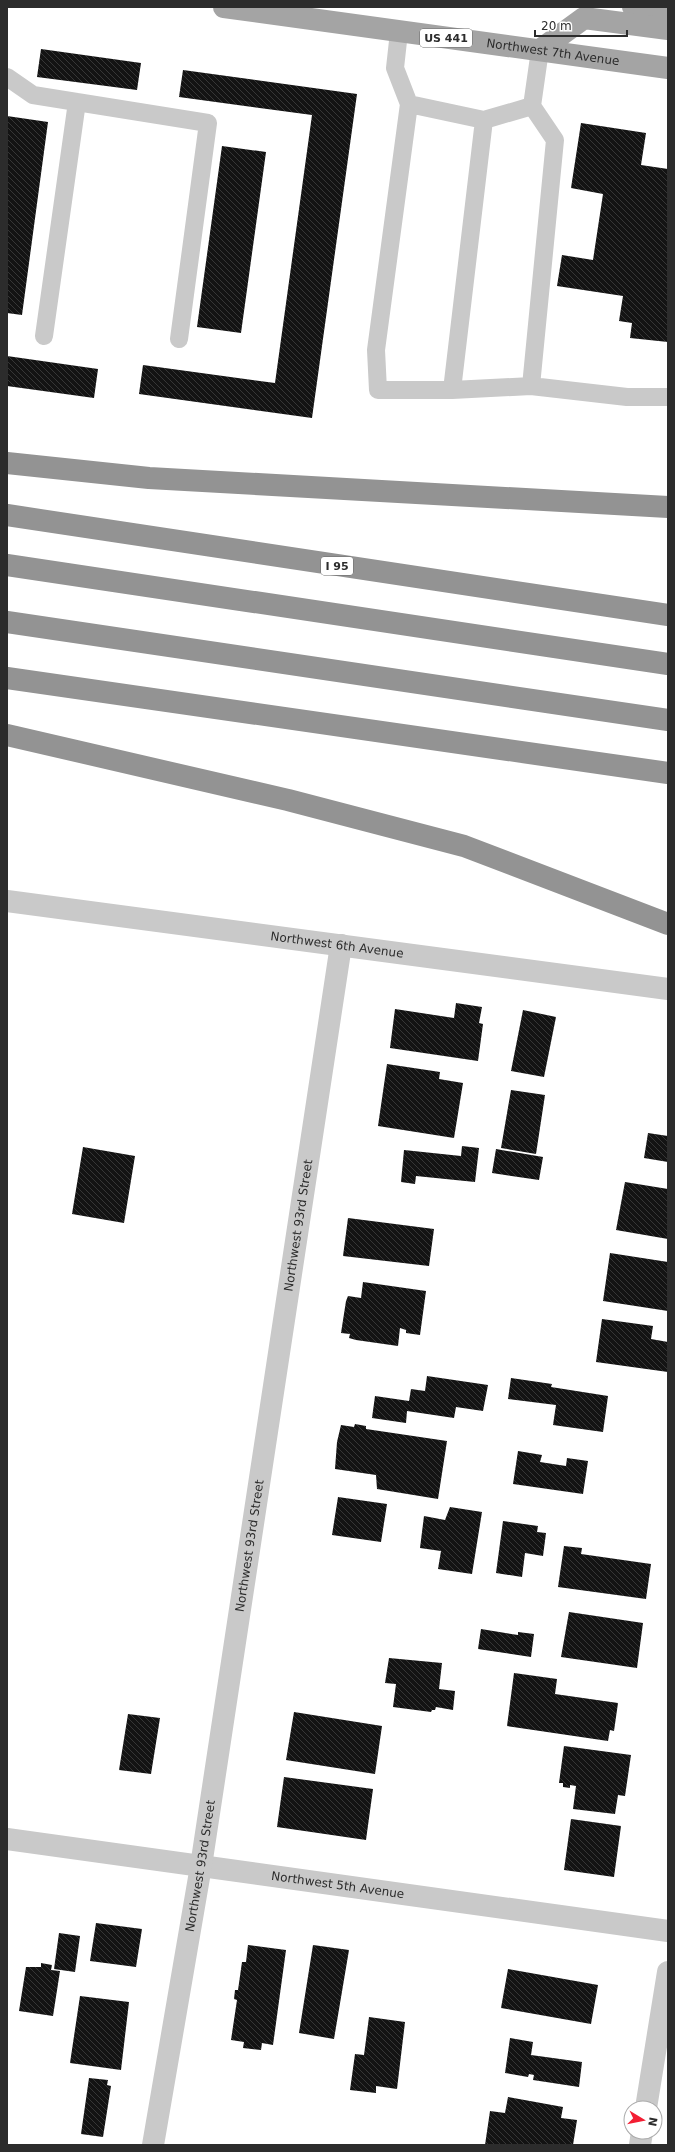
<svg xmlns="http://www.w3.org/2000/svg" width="675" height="2152" font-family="'DejaVu Sans',sans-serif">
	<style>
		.building { fill: url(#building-back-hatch) }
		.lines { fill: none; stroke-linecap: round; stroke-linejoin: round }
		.service { stroke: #c9c9c9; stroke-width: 18 }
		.minor { stroke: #c9c9c9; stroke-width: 22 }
		.primary { stroke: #a4a4a4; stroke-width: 22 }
		.motorway { stroke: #939393; stroke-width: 22 }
		.labels { text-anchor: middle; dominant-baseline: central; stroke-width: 4; stroke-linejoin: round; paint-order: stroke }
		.shield { fill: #fff; stroke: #6b6b6b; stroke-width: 1 }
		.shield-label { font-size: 11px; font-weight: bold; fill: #2c2c2c }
		.street-label { font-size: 12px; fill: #2c2c2c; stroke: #fff }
	</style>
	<defs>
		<pattern id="building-back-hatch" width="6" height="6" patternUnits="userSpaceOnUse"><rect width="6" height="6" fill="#131313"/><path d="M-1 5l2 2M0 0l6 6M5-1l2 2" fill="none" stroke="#363636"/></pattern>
	</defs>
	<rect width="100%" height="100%" fill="#fff"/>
	<path class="building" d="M41,49l100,14 -4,27 -100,-13z
		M183,70l174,24 -45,324 -173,-24 4,-29 132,18 37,-268 -133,-18z
		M7,116l41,6 -26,193 -15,-2z
		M581,123l65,10 -5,32 27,4v173l-38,-4 2,-15 -13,-2 4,-25 -66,-10 5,-31 31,5 10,-66 -32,-6z
		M222,146l44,6 -25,181 -44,-6z
		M7,356l91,13 -4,29 -87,-12z
		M456,1003l26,4 -3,16 4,1 -5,37 -88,-13 5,-39 59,9z
		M523,1010l33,7 -12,60 -33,-6z
		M387,1064l53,8 -1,7 24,4 -9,55 -76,-12z
		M511,1090l34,5 -9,59 -35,-6z
		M648,1133l20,3v26l-24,-4z
		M462,1146l17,2 -4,34 -59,-6 -1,8 -14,-2 3,-32 57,6z
		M83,1147l52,9 -11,67 -52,-9z
		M496,1149l47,8 -4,23 -47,-7z
		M625,1182l43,7v50l-52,-9z
		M348,1218l86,11 -5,37 -86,-10z
		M610,1253l58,9v49l-65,-10z
		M363,1282l63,9 -6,44 -14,-2v-3l-6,-2 -2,18 -42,-6 -7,-2 1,-4 -9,-1 5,-32 2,-5 13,2z
		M602,1319l51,7 -2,13 17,3v30l-72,-10z
		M427,1376l61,9 -5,26 -27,-4 -2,11 -47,-7 -1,12 -34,-5 3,-22 34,5 2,-12 14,2z
		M511,1378l41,6 -1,3 57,9 -5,36 -50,-7 3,-20 -48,-6z
		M355,1424l11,2v3l81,12 -9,58 -61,-10 -1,-14 -41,-6 2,-27 4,-17 13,2z
		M518,1451l24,4 -2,7 26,4 1,-8 21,3 -5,33 -70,-10z
		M338,1497l49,7 -6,38 -49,-7z
		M450,1507l32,5 -10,62 -34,-5 3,-18 -21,-3 4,-32 21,4z
		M503,1521l35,5 -1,6 9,1 -3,23 -18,-3 -3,24 -26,-4z
		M564,1546l18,2 -1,6 70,10 -5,35 -88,-12z
		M569,1612l74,11 -6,45 -76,-11z
		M481,1629l37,6v-3l16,2 -3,23 -53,-8z
		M389,1658l53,5 -3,26 16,2 -2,19 -17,-3 -1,3h-3l-1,2 -38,-5 3,-23 -11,-1z
		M514,1673l43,6 -2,15 63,9 -4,28 -4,-1 -2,11 -101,-15z
		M294,1712l88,14 -7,48 -89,-14z
		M128,1714l32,4 -9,56 -32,-4z
		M564,1746l67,9 -6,41 -7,-1 -3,19 -42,-5 3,-23 -6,-1v3l-7,-1v-4h-4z
		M284,1777l89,12 -7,51 -89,-13z
		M571,1819l50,7 -7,51 -50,-7z
		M96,1923l46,6 -6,38 -46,-6z
		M59,1933l21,3 -5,36 -21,-3z
		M248,1945l38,5 -13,95 -11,-2 -1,7 -18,-2 1,-6 -13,-2 6,-40 -3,-1 1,-9h3l4,-28h4z
		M313,1945l36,5 -15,89 -35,-6z
		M41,1963l11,2 -1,5 9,1 -7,45 -34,-5 7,-44h15z
		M508,1969l90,16 -7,39 -90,-16z
		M80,1996l49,6 -8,68 -51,-7z
		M369,2017l36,5 -8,67 -21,-3v7l-26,-3 5,-36 9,1z
		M510,2038l23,4 -2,13 51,7 -3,25 -46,-7 1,-5 -5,-1 -1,3 -23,-4z
		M89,2078l19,2 -1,5 4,1 -8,51 -22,-3z
		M508,2097l55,10 -2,11 16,2 -4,25h-88l5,-34 15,2z"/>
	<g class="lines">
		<path class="service" d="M399,32l-4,36 14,36 -33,246 2,40h74l79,-4 96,11h41
			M7,77l26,18 175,28 -29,216
			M409,104l75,16 48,-14
			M44,336l33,-234
			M531,386l24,-246 -23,-34 8,-56
			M452,390l32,-270"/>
		<g class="minor">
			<path id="s1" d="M7,901l661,88"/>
			<path id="s2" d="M7,1839l661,92"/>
			<path d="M646,2108l22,-136"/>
			<path id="s3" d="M153,2145l48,-279 140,-921"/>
			<path d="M640,2145l2,-13"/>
		</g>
		<g class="primary">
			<path id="s4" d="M224,7l444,61"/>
			<path d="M633,7l35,6"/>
			<path d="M540,50l44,-32 84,11"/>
		</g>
		<path class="motorway" d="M7,463l142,15 519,29
			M7,515l661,100
			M7,565l661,99
			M7,622l661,98
			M7,678l661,95
			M7,735l281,65 176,46 204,78"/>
	</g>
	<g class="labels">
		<g class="shield">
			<rect x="420" y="29" width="52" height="18" rx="3"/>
			<rect x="321" y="557" width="32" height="18" rx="3"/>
		</g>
		<g class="shield-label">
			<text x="446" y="38">US 441</text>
			<text x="337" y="566">I 95</text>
		</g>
		<g class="street-label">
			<text stroke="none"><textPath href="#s4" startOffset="332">Northwest 7th Avenue</textPath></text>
			<text stroke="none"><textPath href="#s1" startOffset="333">Northwest 6th Avenue</textPath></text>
			<text stroke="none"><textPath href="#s3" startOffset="931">Northwest 93rd Street</textPath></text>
			<text stroke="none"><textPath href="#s3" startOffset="607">Northwest 93rd Street</textPath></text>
			<text stroke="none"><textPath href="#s3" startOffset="283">Northwest 93rd Street</textPath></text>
			<text stroke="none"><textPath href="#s2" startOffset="334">Northwest 5th Avenue</textPath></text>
		</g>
	</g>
	<rect width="675" height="2152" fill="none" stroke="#2c2c2c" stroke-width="16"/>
	<g transform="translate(643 2120) rotate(100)"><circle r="19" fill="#ffffff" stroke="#ababab"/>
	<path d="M0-3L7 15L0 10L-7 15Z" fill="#f31e33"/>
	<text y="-6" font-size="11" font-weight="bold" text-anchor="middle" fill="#2c2c2c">N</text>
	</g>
	<path d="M535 30v6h92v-6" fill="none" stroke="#2c2c2c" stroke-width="2"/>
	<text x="541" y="30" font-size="12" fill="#2c2c2c" stroke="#ffffff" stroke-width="3" paint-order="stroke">20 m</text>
</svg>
